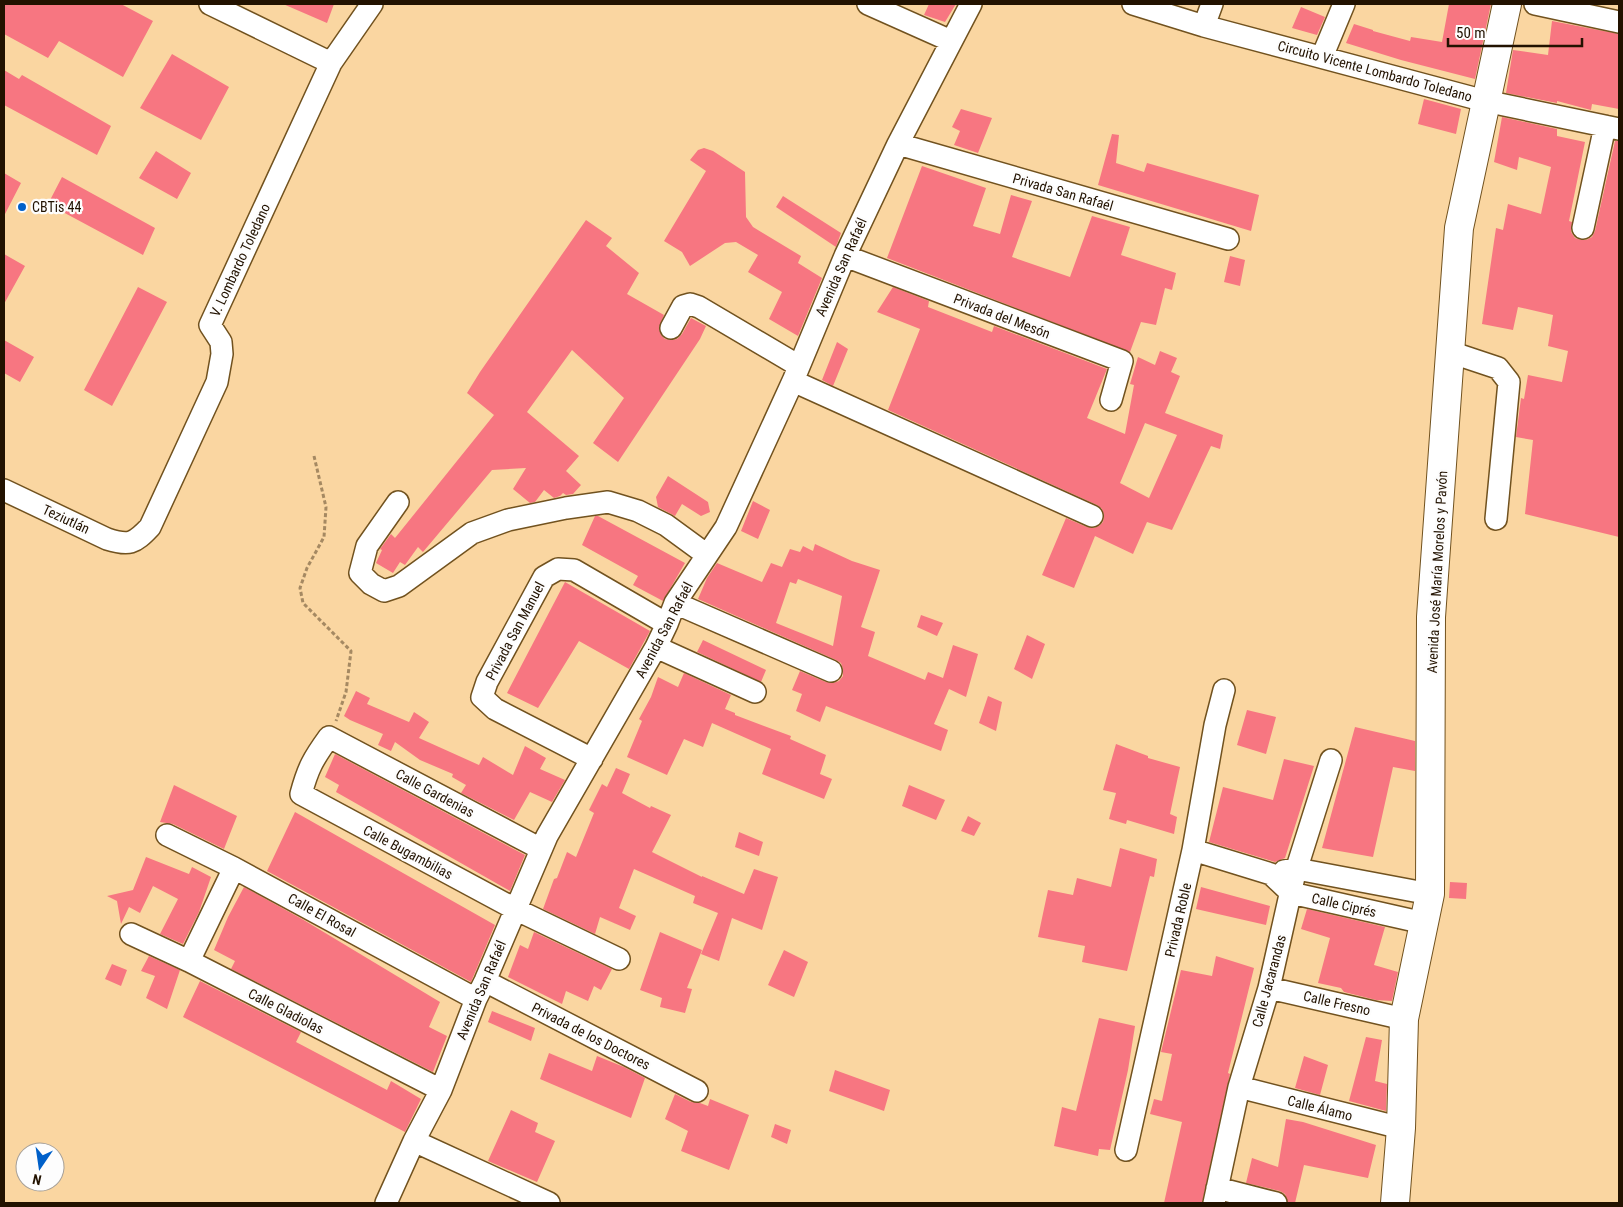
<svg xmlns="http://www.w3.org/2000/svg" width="1623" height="1207" font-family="'Roboto Condensed',sans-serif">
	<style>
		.building { fill: #f77681; fill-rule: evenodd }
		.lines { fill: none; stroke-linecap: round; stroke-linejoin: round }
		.minor-casing { stroke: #71521f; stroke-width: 24 }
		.major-casing { stroke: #71521f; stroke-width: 30 }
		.path { stroke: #a58962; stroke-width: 3; stroke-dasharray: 4 2.5; stroke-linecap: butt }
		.minor { stroke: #fff; stroke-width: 21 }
		.major { stroke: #fff; stroke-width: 28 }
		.poi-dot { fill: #0060c9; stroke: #fdfdfd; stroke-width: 2 }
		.labels { text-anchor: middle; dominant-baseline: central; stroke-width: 4.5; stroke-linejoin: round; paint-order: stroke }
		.street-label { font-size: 14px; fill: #221200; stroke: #fdfdfd }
		.poi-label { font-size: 14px; fill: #221200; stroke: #fdfdfd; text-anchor: start }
	</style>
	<rect width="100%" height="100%" fill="#fad6a1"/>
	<path class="building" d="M4,4h117l32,17 -30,56 -64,-36 -11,17 -44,-24z
		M283,4h51l-7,19z
		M929,4h27l-11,18 -21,-7z
		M1449,4h42l-16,75 -74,-19 -55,-17 8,-19 19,6v1l37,10 1,-4 31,5z
		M1301,7l24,10 -8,18 -25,-7z
		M1552,21l67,13v75l-27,-5 -1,6 -34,-9v2l-51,-10 7,-43 35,5z
		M172,54l57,33 -28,53 -61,-32z
		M4,70l15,9 3,-4 89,51 -14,29 -93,-50z
		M1424,99l37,10 -5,25 -38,-10z
		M961,109l31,9 -14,35 -24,-8 6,-14 -8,-4z
		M1502,117l55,12v7l28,6 -16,79 3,1 -1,10 4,6 6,2h5l6,-3 3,-6 20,-90h4v396l-94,-23 8,-74 -17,-3 5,-39 3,1 4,-24 34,7 6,-31 -20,-5 5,-31 -35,-8 -5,23 -31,-6 14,-96 7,2 5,-26 33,10 10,-47 -32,-10 -2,13 -23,-8z
		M1112,134l7,1 -3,28 28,9 3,-9 112,32 -8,36 -153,-46z
		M704,148l9,3 32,21 1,45 7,10 48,29 -3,7 24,15 -24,58 -29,-17 13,-27 -34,-20 10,-17 -22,-13 -11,1 -35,23 -8,-14 -18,-11 42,-70 -16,-11 8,-10z
		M156,151l35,22 -14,26 -38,-21z
		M922,166l64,22 -13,38 27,8 11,-39 21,6 -20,56 58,20 22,-61 38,11 -9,28 55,18 -4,17 -7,-2 -9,37 -15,-3 -11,30 -243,-94z
		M4,173l17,10 -17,33z
		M62,177l93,51 -12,27 -95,-51z
		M783,196l58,37 -5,14 -60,-40z
		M586,220l26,18 -6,8 33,27 -12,21 37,21 -5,13 2,7 4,4 6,1 6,-1 5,-5 9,-16 15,8 -6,13 -82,123 -25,-19 31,-45 -52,-48 -45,62 52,44 -13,15 15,14 -8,9 -7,1 -3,-2 -3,3 -6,2 -10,-8 -9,12 -5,1 -17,-14 13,-21 -34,2 -69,82 -5,-5 -13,18 -5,-3 -7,11 -17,-10 6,-13 -2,-1 11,-15 4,4 99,-123 -27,-22 13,-21z
		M4,254l21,12 -21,38z
		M1230,256l15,4 -5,26 -16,-4z
		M138,287l29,15 -55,104 -28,-16z
		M893,287l36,14 -1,6 64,25 2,-6 113,43 -20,49 38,16 9,-49 -4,-1 8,-27 17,8 5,-14 17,7 -6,14 9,4 -15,37 58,22 -3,14 -9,-3 -39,84 -25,-8 -14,32 -38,-18 -21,52 -32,-13 24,-57 21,9 7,1 5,-2 4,-4 1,-7 -2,-6 -5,-4 -209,-95 32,-81 -43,-17zM1145,423l32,12 -28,63 -29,-15z
		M4,340l30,17 -14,25 -16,-9z
		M837,342l11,7 -15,37 -11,-6z
		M668,476l40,26 2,10 -9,4 -19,-12 -7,12 -17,-9 -2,-10z
		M753,501l17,9 -12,29 -17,-8z
		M595,516h3l87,47 -22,38 -30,-16 5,-9 -56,-31z
		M815,544l37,17 28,9 -19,57 14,5 -7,24 57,24 3,-8 15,6 10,-33 25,9 -12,43 -17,-8 -15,35 14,6 -7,21 -115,-45 -6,16 -24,-11 6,-17 -10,-4 8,-19 26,11 7,1 6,-2 4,-5v-7l-2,-6 -5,-3 -138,-61 9,-21 10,-15 45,19 9,-19 11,4 8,-18 10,3 3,-6 10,5zM798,579l44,17 -9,50 -57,-23 14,-41 6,2z
		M565,582l85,49 -21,38 -50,-28 -41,67 -31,-15z
		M921,615l22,8 -6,13 -20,-9z
		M1027,635l18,9 -13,35 -18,-10z
		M703,640l63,30 -5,12 -64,-30z
		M684,673l47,22 -6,14 10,4v2l56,21 -1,3 36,16 -6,19 12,5 -8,20 -62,-25 9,-25 -59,-26 -9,24 -19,-8 -17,36 -40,-18 15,-36 -3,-2 12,-22 7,-20 20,10z
		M356,691l14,7 -3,6 42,18 5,-10 15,10 -10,16 60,27 4,-8 30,18 12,-29 21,12 -6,11 25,11 -13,22 -22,-10 -16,28 -53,-27 5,-8 -14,-8 1,-3 -33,-14 -25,-18 -4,9 -13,-6 5,-11 -33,-14 -6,-4z
		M988,696l14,6 -6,29 -17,-8z
		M1247,710l29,7 -10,37 -29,-9z
		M1355,727l60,14v30l-22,-4 -20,90 -51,-9z
		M1116,744l32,12v2l32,9 -10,47 7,3 -3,17 -47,-14 -1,4 -17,-5 7,-26 -13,-3z
		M335,754l190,101 -15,36 -174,-99 3,-7 -14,-8z
		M1284,759l30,7 -29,92 -10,4 -66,-20 14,-55 50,13z
		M616,768l14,6 -8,19 28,15 1,-2 20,9 -19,37 50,25v-1l42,18 10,-25 24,8 -16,53 -30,-12 -13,43 -18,-7 17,-41 -25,-10 2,-7 -61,-27 -15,39 17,8 -6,14 -30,-13 -5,17 -52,-25 11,-30 3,-1 10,-26 9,5 18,-44 -5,-3 13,-26 5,3z
		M174,785l63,31 -13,33 -51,-25 -13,-2z
		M909,785l36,15 -9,20 -34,-14z
		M295,812l200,113 -24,57 -204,-111z
		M968,816l13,7 -7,13 -13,-5z
		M739,832l24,10 -4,14 -24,-9z
		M1120,848l37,11 -3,18 -4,-1 -23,95 -45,-9 3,-16 -47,-9 10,-47 25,5 4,-17 34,9z
		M146,857l43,17 3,-7 19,10 -12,35 -16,32 -23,-10 18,-35 -25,-13 -13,27 -11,-6 -8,17 -4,-23 -10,-5 26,-6z
		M1450,882l17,1 -1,16 -17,-1z
		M244,887l58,32 138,83 -11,25 18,9 -14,36 -202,-103 4,-8 -21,-11 14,-33z
		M1201,887l69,19 -4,19 -70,-16z
		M1307,909l78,18 -11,38 24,7 -6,29 -16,-1 -32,-8 -3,-4 -23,-5 12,-45 -29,-9z
		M534,932l78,37 -11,21 -7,-4 -6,15 -22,-10 -4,13 -54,-27 12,-32 8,4z
		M660,932l42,18 -15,38 5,1 -7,24 -25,-6 2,-9 -22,-8z
		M784,950l24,12 -14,35 -26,-12z
		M149,956l31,14 -13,39 -21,-11 9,-22 -14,-5z
		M1216,956l38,12 -26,105 2,1 -28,129h-38l18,-81 -32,-8 4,-15 8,2 10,-47 -11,-2 20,-82 31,6z
		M112,964l15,6 -6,16 -16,-7z
		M200,981l101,51 -5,10 91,48 4,-9 30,18 -16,33 -222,-115z
		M492,1011l43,17 -4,13 -43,-19z
		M1099,1018l36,8 -7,44 -18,80 -11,-1 -1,7 -44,-10 8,-39 14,4z
		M1366,1037l16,3 -7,41 12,3 -1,27 -37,-10z
		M549,1053l43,18 5,-15 27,11 21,11 -14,40 -91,-39z
		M1304,1056l24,9 -8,30 -25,-7z
		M835,1070l55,20 -6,21 -55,-20z
		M675,1094l16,8 9,1 8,3 2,-7 39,16 -20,55 -48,-19 7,-20 -23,-12z
		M511,1110l27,13 -3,9 20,9 -18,41 -49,-21z
		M1286,1119l17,3 73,23 -8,33 -64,-13 -9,38h-7l-3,-9 -5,-3 -34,-8 6,-25 26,9z
		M775,1124l16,6 -4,14 -16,-7z"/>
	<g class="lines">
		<defs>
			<path id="minor" d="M210,4l121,59
				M868,4l83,37
				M1133,4l71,22 281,75 134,28
				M1535,4l84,18
				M1204,26l8,-22
				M1322,57l22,-53
				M898,144l330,95
				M1583,228l22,-102
				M845,256l277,105 -11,39
				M671,328l12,-22 7,-2 9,3 100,59
				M1450,352l48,16 11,14 -13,137
				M793,381l299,135
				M4,490l103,49c22,7 27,5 43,-12l67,-145 5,-28 -1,-12 -11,-17 121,-262 41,-59
				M398,502l-31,44 -7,27 11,11 13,7 15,-5 73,-53 36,-13 58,-12 42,-6 30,9 28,14 41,30
				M675,603l156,68
				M656,647l99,45
				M592,759l-97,-50 -13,-12 5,-15 57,-105 14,-8 16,1 93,54
				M167,835l67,33 242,131
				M541,849l-212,-112c-16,22 -21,31 -28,57l214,115 104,50
				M1193,850l78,24 20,19 133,30
				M1284,871l13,-2 133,25
				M131,934l58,27 252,129
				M189,961l45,-93
				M485,981l212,110
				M1269,988l135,31
				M1239,1087l162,41
				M414,1141l135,62
				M1126,1150l67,-300 22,-125 9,-35
				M1217,1188l59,15
				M386,1203l28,-62 27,-51 35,-91 9,-18 62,-145 109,-189 11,-23 8,-21 51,-76 67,-146 52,-125 53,-112 73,-140
				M1214,1203l25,-116 30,-99 25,-111 37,-117"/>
			<path id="major" d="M1395,1203l6,-75 3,-109 26,-125 1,-277 28,-389 48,-224"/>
		</defs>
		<use href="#minor" class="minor-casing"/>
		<use href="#major" class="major-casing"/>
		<path class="path" d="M314,456l12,51 -2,30 -17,31 -7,20 3,15 48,48 -5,41 -10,29"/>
		<use href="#minor" class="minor"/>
		<use href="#major" class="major"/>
	</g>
	<circle class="poi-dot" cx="22" cy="207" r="5"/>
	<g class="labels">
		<g class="street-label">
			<text transform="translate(1375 71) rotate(15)">Circuito Vicente Lombardo Toledano</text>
			<text transform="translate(1063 192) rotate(16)">Privada San Rafaél</text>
			<text transform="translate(240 260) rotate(-65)">V. Lombardo Toledano</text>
			<text transform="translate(841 267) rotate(-66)">Avenida San Rafaél</text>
			<text transform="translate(1002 316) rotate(21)">Privada del Mesón</text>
			<text transform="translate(66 519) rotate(25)">Teziutlán</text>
			<text transform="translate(1437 572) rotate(-87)">Avenida José María Morelos y Pavón</text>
			<text transform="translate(664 630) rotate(-62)">Avenida San Rafaél</text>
			<text transform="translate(515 631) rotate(-62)">Privada San Manuel</text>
			<text transform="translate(435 793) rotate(28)">Calle Gardenias</text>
			<text transform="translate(408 852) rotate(28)">Calle Bugambilias</text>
			<text transform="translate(1344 905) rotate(13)">Calle Ciprés</text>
			<text transform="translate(322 915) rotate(29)">Calle El Rosal</text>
			<text transform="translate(1178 920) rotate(-77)">Privada Roble</text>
			<text transform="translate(1269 981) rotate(-75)">Calle Jacarandas</text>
			<text transform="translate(481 990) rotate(-67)">Avenida San Rafaél</text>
			<text transform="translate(1337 1003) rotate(13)">Calle Fresno</text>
			<text transform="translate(286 1011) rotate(27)">Calle Gladiolas</text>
			<text transform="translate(591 1036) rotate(27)">Privada de los Doctores</text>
			<text transform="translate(1320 1108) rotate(14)">Calle Álamo</text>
		</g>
		<g class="poi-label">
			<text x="32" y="207">CBTis 44</text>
		</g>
	</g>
	<rect width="1623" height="1207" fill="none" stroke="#221200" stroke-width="10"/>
	<g transform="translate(40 1167) rotate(193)"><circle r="24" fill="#fdfdfd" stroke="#a59f98"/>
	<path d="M0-4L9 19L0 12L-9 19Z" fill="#0060c9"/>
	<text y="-8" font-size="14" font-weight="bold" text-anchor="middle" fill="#221200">N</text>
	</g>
	<path d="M1448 38v8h134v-8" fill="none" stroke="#221200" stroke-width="2.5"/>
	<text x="1456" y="38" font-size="15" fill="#221200" stroke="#fdfdfd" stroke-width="4" paint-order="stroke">50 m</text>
</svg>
